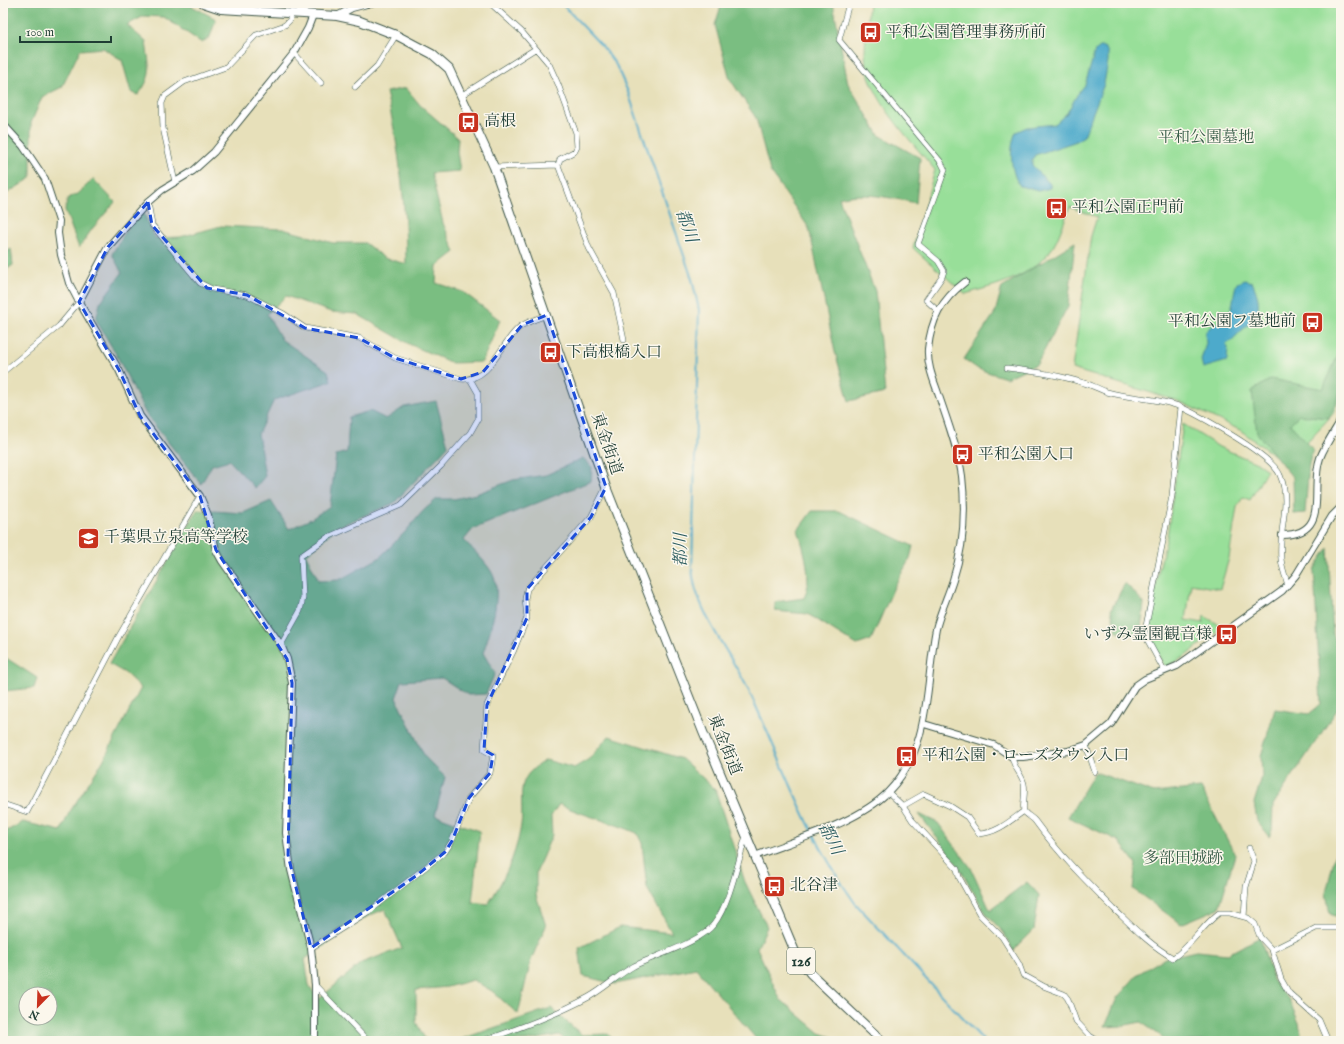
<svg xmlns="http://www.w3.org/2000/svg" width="1344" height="1044" font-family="'IM FELL English','Noto Serif JP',serif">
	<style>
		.green { fill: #98df99; stroke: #5c8e66 }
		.forest { fill: #7abe81; stroke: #4c7e5a; fill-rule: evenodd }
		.water { fill: #4daacb; stroke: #367480 }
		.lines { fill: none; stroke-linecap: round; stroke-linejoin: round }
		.stream { stroke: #4daacb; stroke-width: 2 }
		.minor-casing { stroke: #3d5548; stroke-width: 6 }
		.tertiary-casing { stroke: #3d5548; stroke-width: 8 }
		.trunk-casing { stroke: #3d5548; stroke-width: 10 }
		.minor { stroke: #fff; stroke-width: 5 }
		.tertiary { stroke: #fff; stroke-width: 6 }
		.trunk { stroke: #fff; stroke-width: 8 }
		.marked { fill: #1d4ed8; fill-opacity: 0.2; stroke: #1d4ed8; stroke-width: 3; stroke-dasharray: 8 5; stroke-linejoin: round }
		.labels { text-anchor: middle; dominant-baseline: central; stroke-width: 3; stroke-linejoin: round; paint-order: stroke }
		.shield { fill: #fbf7ec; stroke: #61756b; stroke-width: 1 }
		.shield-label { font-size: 15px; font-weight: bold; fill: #1f3d34 }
		.poi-label { font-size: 16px; fill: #1f3d34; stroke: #fbf7ec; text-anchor: start }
		.park-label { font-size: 16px; fill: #375d48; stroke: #fbf7ec }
		.street-label { font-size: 16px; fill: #1f3d34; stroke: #fbf7ec }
		.water-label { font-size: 17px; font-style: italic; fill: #2d5e61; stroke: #fbf7ec }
	</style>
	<rect width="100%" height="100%" fill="#fbf7ec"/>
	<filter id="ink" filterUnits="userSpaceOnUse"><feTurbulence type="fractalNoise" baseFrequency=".025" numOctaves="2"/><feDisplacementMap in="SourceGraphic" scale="8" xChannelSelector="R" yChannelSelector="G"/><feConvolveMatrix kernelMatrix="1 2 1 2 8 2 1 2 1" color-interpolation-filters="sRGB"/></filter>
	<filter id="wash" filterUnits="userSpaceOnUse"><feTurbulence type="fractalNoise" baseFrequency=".012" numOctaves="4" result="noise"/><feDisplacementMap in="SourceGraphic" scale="16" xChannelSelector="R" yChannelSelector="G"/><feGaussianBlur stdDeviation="0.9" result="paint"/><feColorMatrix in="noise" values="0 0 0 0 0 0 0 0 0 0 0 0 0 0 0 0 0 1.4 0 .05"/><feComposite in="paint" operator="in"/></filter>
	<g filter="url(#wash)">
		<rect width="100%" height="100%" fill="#e7e0ba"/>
		<path class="green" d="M869,3h472v390l-8,21 -47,50 -46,-34 -62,-29 -106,-32 19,-133 6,-19 -27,-10c-6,13 -10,29 -17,40 -20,30 -56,38 -88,47l-52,-46 22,-78c-25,-31 -71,-76 -70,-118 0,-16 3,-33 4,-49z
			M1183,424l36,23 38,16 10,7 -17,30 -7,-3 -6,10 -8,51 -9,31 -29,-5 -5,36 17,3 1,-7 19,11 -39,30 -19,10 -13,-22 -4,-16 11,-60 8,-32z"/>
		<path class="forest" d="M3,3h183l30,16 -6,18 -8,6 -38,-26 -20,-1 -17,9 19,17c3,24 8,33 -8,53l-7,-3 -9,-32 -19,-12 -23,2 -18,37 -20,10 -11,26v55l-28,18z
			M722,3h111l15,81 31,51 41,23 -4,45c-25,-5 -52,-12 -77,-5l36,93 10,102 -36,8 -14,-49 -26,-124 -39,-57 -14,-53 -26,-39 -15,-54z
			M406,88l14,17 38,33 -1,14 3,19 -29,2 12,50 12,29 -18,14 -1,17 27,9 37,28 -18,42 -30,1 -43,-19 -52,-30 -26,-2 -45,-16 -19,18 15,26 46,31 3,10 -57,19 -16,34 7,42 -10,12 -26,-28 -17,5 -11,19 -55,-70 -30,-60 -20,-34 4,-17 22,-30 -10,-19 23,-38 9,-2 11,24 25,-1 41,-11 62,3 50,14h32l19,15 22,6c0,-57 -6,-116 -20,-172z
			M93,179l22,23 -23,27 -13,19 -14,-38 3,-12 10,-4z
			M1075,242l-7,64 -31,58 -31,14 -28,-9 -14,-10 31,-46 7,-26z
			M11,249l2,16 -10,7v-18z
			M1341,348v41l-12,29 -30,-3 -9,9 23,25 -4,15 -4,49 -11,1 -1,-36 -36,-45 -5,-42 19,-12 52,10z
			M436,401l12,45 -54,57 -57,24 -31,28 13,26 20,-1 40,-22 28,-28 16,-19 14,-12h17l22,-5 37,-14 33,-5 37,-17 9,9 -1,14 -118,48 -9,11c9,10 20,20 27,31 13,20 -1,61 -8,82l12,20 -9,21 -18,1 -26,-17 -40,3 -6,17 29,59 20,20 -10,38 45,16 -8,71 16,2c15,-22 27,-47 32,-73 7,-33 -11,-50 26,-71l28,8 15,-9 20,-23 73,23 33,30 30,93 22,45 -10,21 23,51 40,34 24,8h-86l-62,-73 -81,16 -32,-8 -4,-28 41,-21 52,6 -25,-45 -5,-45 -5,-10c-25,-11 -53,-17 -78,-29l-8,12 1,19 -16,37v23l10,31 -15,34 -13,54 -26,-23 -19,-11 -26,7 -31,3v32l10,19h-423v-208l20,-11 38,9 8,-18 34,-52 38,-73 -16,-15 -16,-9 88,-154 46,3 28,-12 18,28 22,-10 19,-13 6,-51 11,-3 2,-35 21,-6 16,8 18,-12zM385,909l17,39 -41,15 -43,37 -9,-15 -4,-26 63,-43zM26,994h24v24h-24z
			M812,511h27l74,35 -3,12 -16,29 -23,53 -14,5 -49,-31 -33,-3v-9l29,-4c9,-18 0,-49 -6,-68z
			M1328,548l5,86 8,22v48l-68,101 -1,25 -3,7 -12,-16 -3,-18 8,-26 -1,-21 14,-47 34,5 12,-10 -7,-134z
			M1125,583l19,20 -4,33 -23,-5 -6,-21z
			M3,656l34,22 -3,10 -31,3z
			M1095,772l59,21 47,-5 34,67 -16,53 -38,16 -48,-35 3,-25 -17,-23 -51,-24z
			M919,814l19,9 33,45 19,42 37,-28 12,13 -5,35 -21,21 -9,-18 -17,-18 -28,-48z
			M1341,843v75l-11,-4 -4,-21 10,-42z
			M1260,937l13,43 16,20 10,23 3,18h-134l-27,-19 -20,4 -16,1 12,-29 21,-24 27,-16 31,-7 32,3z
			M551,1008l31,27 26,-1 7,7h-48l-8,-6 -32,6h-71z"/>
		<path class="water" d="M1100,47h4l4,5v9l-4,23 -20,52 -10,6 -39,13 -3,5v5l18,19v4l-12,3 -18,-5c-10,-14 -11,-38 -4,-54l11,-5 28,-3 12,-11 10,-18 8,-10 10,-34z
			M1244,280l8,2c11,23 8,33 -11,49 -5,5 -10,11 -16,14l3,2 -1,14 -24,7 -2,-8 5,-17 -1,-10c4,-8 14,-9 20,-15 10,-8 7,-24 12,-35z"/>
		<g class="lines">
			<path class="stream" d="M561,3l42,44 13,18 12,27 64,187 7,31 -7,259c1,8 2,17 5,24 12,35 35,64 51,96 34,72 60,149 107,214l129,138"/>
		</g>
	</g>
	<g filter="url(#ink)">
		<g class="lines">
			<defs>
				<path id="minor" d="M490,3l32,29 27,32 9,20 18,49 1,14 -2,4 -15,8 -2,6 31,83 25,45 10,47
					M849,3l-10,37 102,122 4,8 -27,74 20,17 6,10 -2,6 -16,23 12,11
					M294,53l27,30
					M355,87l22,-21 19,-31
					M462,95l73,-46
					M494,167l64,-2
					M175,182l-12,-54 -1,-25 3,-7 19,-14 42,-15 30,-32 29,-10 5,-5v-7
					M148,202l4,23 48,58 12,6 35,6 37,19 21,14 54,10 36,20 66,21c31,3 40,-39 60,-53 8,-5 18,-8 26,-11
					M1007,368c26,3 52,7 77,15 8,2 15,6 23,9 24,7 50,5 74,15 21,10 91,48 99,68 12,28 -2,55 1,84 1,9 4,17 7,26
					M3,372l56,-46 20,-24
					M281,645l19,-34 3,-13 -2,-42 27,-19 73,-32 40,-39 29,-33 8,-14v-26l-8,-14
					M1164,670l-16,-29 -3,-10 27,-135 9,-89
					M1086,745l9,27
					M1012,757c2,12 10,17 12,27 2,7 -2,23 0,27 2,4 8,6 11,10 23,32 51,60 79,88 19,18 36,36 59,49 18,-12 29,-32 46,-45h11l18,5 7,6 5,13 12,13 9,29 8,14 30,27 9,21
					M888,792l15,14 9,14 45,49 2,8 21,38 22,22 17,27 4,11 20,11 21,8 4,5 8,22 14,15 8,5
					M3,804l24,8 92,-176 81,-140
					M903,806l21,-12 26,12 17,11 12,17c18,-1 31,-13 45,-23
					M1244,917l2,-30 8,-26 -5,-13
					M311,948l60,-38 74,-58 7,-11 17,-43 21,-25 3,-18 -9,-5 3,-45 26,-53 14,-34 -2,-19 2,-10 64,-72 15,-30
					M1272,950l44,-22h25
					M315,985l53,56
					M483,1041c36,-13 73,-26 106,-44 16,-9 29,-22 45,-31 22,-11 66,-23 80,-42 16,-21 24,-63 32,-88
					M1130,1041h2"/>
				<path id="tertiary" d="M337,16l15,-8 19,-5
					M3,124l20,22 22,33 14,42 -1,12 3,22 8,28 10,19 40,68 21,46 60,80 8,19 8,35 6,11 59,84 6,14 5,24 -6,150 5,37 20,78 4,37v56
					M79,302l29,-55 40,-45 14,-12 31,-19 21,-19 80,-99 14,-25 5,-13
					M1282,535c50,0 27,-47 38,-77 5,-13 14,-26 21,-38
					M924,724l70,21 18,12h11l45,-6 18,-6 25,-21 24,-38 10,-7 32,-13 105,-75 14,-16 36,-59 9,-9
					M755,856c40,-16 103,-33 133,-64 44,-45 37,-107 48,-163 4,-17 12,-33 17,-49 11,-34 13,-69 9,-104 -4,-27 -14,-53 -23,-80 -5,-15 -12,-30 -11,-47 3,-29 13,-49 37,-67"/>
				<path id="trunk" d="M203,3l18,6 116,7 23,5 36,14 36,19 17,15 45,98 112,320 97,245 93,222 14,19 72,68"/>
			</defs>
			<use href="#minor" class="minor-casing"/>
			<use href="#tertiary" class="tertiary-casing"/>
			<use href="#trunk" class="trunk-casing"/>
			<use href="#minor" class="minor"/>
			<use href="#tertiary" class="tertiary"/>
			<use href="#trunk" class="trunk"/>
		</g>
	</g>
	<path class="marked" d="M148,202l4,23 55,63 40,7 58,33 54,10 36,20 66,21 22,-7 39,-47 25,-10 59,172 -15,30 -64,72v29l-40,87 -3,45 9,5 -3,18 -21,25 -17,43 -7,11 -29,24 -105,72 -23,-93 4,-172 -5,-24 -71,-109 -16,-54 -60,-80 -21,-46 -40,-68 29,-55z"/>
	<defs>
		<symbol id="bus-square" viewBox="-11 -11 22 22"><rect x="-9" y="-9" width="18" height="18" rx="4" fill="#c8321e" stroke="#fbf7ec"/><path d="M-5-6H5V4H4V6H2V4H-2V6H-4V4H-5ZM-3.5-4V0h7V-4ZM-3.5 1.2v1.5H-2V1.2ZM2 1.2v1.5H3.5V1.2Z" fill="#fff"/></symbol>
		<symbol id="school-square" viewBox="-11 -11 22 22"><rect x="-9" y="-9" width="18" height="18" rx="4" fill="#c8321e" stroke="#fbf7ec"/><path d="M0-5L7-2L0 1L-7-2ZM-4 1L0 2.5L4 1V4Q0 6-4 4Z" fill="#fff"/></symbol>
	</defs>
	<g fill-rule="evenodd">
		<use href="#bus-square" x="858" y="20" width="25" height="25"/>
		<use href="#bus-square" x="456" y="110" width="25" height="25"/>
		<use href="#bus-square" x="1044" y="196" width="25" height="25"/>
		<use href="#bus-square" x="1300" y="310" width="25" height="25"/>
		<use href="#bus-square" x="538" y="340" width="25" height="25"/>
		<use href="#bus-square" x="950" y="442" width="25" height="25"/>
		<use href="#school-square" x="76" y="526" width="25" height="25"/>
		<use href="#bus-square" x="1214" y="622" width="25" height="25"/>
		<use href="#bus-square" x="894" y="744" width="25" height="25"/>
		<use href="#bus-square" x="762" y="874" width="25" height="25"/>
	</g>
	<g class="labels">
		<rect class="shield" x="787" y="948" width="28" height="26" rx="3"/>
		<g class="shield-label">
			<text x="801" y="961">126</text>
		</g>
		<g class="poi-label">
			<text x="886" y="33">平和公園管理事務所前</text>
			<text x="484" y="122">高根</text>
			<text x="1072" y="208">平和公園正門前</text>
			<text x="1296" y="322" text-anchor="end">平和公園フ墓地前</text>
			<text x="566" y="353">下高根橋入口</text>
			<text x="978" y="455">平和公園入口</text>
			<text x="104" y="538">千葉県立泉高等学校</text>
			<text x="1212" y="635" text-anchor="end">いずみ霊園観音様</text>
			<text x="922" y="756">平和公園・ローズタウン入口</text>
			<text x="790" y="886">北谷津</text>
		</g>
		<g class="park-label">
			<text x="1206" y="138">平和公園墓地</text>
			<text x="1183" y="859">多部田城跡</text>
		</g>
		<g class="street-label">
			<text transform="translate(606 444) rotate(71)">東金街道</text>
			<text transform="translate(724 745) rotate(68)">東金街道</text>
		</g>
		<g class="water-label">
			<text transform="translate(686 226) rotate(71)">都川</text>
			<text transform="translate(681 550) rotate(-90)">都川</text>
			<text transform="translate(830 839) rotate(63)">都川</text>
		</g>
	</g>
	<rect width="1344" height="1044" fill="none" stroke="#fbf7ec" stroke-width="16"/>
	<g transform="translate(38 1006) rotate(203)"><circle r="19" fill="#fbf7ec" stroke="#a3ada2"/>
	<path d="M0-3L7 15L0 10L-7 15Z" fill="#c8321e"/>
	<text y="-6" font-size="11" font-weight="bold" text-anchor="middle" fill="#1f3d34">N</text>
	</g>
	<path d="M20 36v6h91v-6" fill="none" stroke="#1f3d34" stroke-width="2"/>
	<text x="26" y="36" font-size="12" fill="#1f3d34" stroke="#fbf7ec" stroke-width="3" paint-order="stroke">100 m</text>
</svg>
